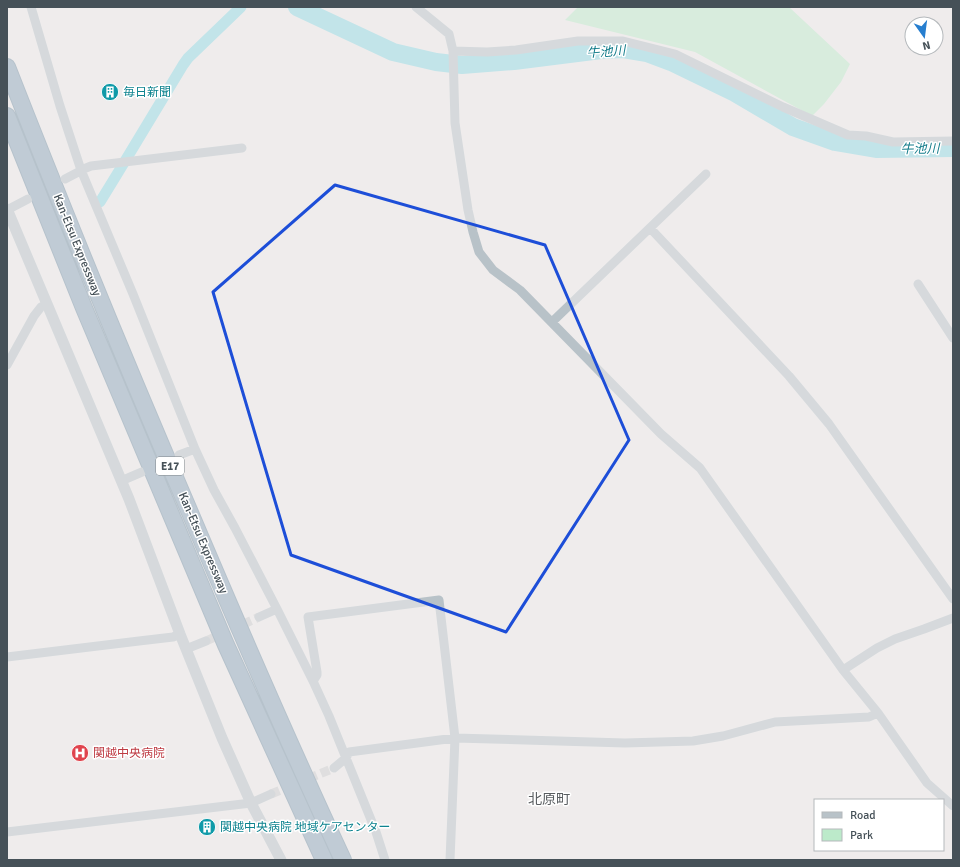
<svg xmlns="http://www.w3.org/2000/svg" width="960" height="867" font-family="Signika,'Noto Sans JP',sans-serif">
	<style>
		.green { fill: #bceaca }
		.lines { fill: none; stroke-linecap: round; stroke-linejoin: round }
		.canal { stroke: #8dd9e4; stroke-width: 11 }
		.river { stroke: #8dd9e4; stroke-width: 18 }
		.minor-tunnel { stroke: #cdcdce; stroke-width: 9; stroke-dasharray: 9 4.5; stroke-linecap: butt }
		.motorway-casing { stroke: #728ea3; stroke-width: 18 }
		.minor { stroke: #b8c2c8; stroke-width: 9 }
		.tertiary { stroke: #b8c2c8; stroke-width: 11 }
		.motorway { stroke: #87a3b8; stroke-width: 16 }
		.marked { fill: none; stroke: #1d4ed8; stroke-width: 3; stroke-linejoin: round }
		.labels { text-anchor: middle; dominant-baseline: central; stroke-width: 3; stroke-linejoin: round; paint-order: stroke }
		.shield { fill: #fff; stroke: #7e858a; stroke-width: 1 }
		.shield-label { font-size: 11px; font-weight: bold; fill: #465158 }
		.culture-label { font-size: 12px; fill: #0d838f; stroke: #fff; text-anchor: start }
		.street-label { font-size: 12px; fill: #465158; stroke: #fff }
		.health-label { font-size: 12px; fill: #be3a42; stroke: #fff; text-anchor: start }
		.water-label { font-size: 13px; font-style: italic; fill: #167e8c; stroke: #fff }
		.quarter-label { font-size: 14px; fill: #595d60; stroke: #fff }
	</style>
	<rect width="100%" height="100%" fill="#efecec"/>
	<path class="green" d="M578,7h211l61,57 -9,18 -17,22 -12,12 -117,-64 -130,-32z"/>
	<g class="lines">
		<path class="canal" d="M100,202l19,-31 64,-106 5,-7 53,-51"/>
		<path class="river" d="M297,7l96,45 43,10 26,3 52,-4 87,-11 22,-1 24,4 24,9 64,31 58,34 42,15 41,7 77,-1"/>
		<path class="minor-tunnel" d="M206,641l53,-24
			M271,794l63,-26"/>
		<defs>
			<path id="motorway" d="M7,67c58,148 118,295 181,441 50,118 101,236 155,352
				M7,116l77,192 142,337 98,215"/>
		</defs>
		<use href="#motorway" class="motorway-casing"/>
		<path class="minor" d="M31,7l29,99 21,64 10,24 42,100 62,155 19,41 21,38 42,81 36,72 16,35 47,116 9,28
			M416,7l33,27 4,17 2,72 13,87 5,22 6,20 14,18 27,20 141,144 39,34 143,202 35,43 49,70 26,23
			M453,51l34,1 29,-2 62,-9h45l52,13 108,53 65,28 18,1 27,6 60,-1
			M65,179l21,-11 5,-2 151,-18
			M7,210l21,-11
			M650,228l139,148 40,48 124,175
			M918,284l35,54
			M552,322l154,-148
			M7,365l27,-49 7,-9 6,-3
			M179,455l16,-6
			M121,481l21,-9
			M259,617l18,-8
			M186,649l20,-8
			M7,657l132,-16 34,-4 7,-3
			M843,670l34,-22 18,-9 29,-10 29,-11
			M313,681l4,-6v-3l-9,-55 131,-17 16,138 -5,122
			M334,768l12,-10 3,-6 106,-14 170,5 68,-2 30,-5 52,-14 94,-5 9,-4
			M7,832l244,-29 20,-9"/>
		<path class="tertiary" d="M7,209l40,95 82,195 51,135 42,104 29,65 30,57"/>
		<use href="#motorway" class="motorway"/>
	</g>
	<path d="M0 0H960V867H0ZM335,185l210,60 84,195 -123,192 -215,-77 -78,-263z" fill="#efecec" fill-opacity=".55" fill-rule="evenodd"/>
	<path class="marked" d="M335,185l210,60 84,195 -123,192 -215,-77 -78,-263z"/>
	<defs>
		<symbol id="building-disc" viewBox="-11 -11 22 22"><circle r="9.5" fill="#0f9aa8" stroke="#fff"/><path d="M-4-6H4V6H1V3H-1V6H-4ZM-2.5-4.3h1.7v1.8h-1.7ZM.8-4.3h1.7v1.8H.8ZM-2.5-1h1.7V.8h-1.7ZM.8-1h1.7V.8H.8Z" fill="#fff"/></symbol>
		<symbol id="hospital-disc" viewBox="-11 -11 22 22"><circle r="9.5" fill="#e0444e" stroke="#fff"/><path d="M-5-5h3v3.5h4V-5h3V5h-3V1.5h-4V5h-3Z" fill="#fff"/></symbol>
	</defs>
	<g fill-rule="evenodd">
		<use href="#building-disc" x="100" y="82" width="20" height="20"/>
		<use href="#hospital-disc" x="70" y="743" width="20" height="20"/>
		<use href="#building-disc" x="197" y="817" width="20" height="20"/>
	</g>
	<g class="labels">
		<rect class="shield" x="156" y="457" width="28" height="18" rx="3"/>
		<g class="shield-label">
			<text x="170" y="466">E17</text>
		</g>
		<g class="culture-label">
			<text x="123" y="92">毎日新聞</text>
			<text x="220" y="827">関越中央病院 地域ケアセンター</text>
		</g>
		<g class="street-label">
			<text transform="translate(77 245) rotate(68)">Kan-Etsu Expressway</text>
			<text transform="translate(203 543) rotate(67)">Kan-Etsu Expressway</text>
		</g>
		<g class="health-label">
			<text x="93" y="753">関越中央病院</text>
		</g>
		<g class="water-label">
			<text transform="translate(606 52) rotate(-4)">牛池川</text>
			<text transform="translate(920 149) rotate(-1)">牛池川</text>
		</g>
		<g class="quarter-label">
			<text x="549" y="799">北原町</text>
		</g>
	</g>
	<rect width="960" height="867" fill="none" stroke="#465158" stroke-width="16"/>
	<rect x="814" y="799" width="130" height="52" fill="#ffffff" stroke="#b5b9bc"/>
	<rect x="822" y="812" width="20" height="6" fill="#b8c2c8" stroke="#b5b9bc"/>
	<text x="850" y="819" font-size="12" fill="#465158">Road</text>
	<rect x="822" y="829" width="20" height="12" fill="#bceaca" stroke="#b5b9bc"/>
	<text x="850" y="839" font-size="12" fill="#465158">Park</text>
	<g transform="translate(924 36) rotate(166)"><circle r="19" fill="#ffffff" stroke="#b5b9bc"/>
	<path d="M0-3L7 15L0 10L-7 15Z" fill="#267ecf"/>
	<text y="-6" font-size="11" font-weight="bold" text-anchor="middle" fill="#465158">N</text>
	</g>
</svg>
